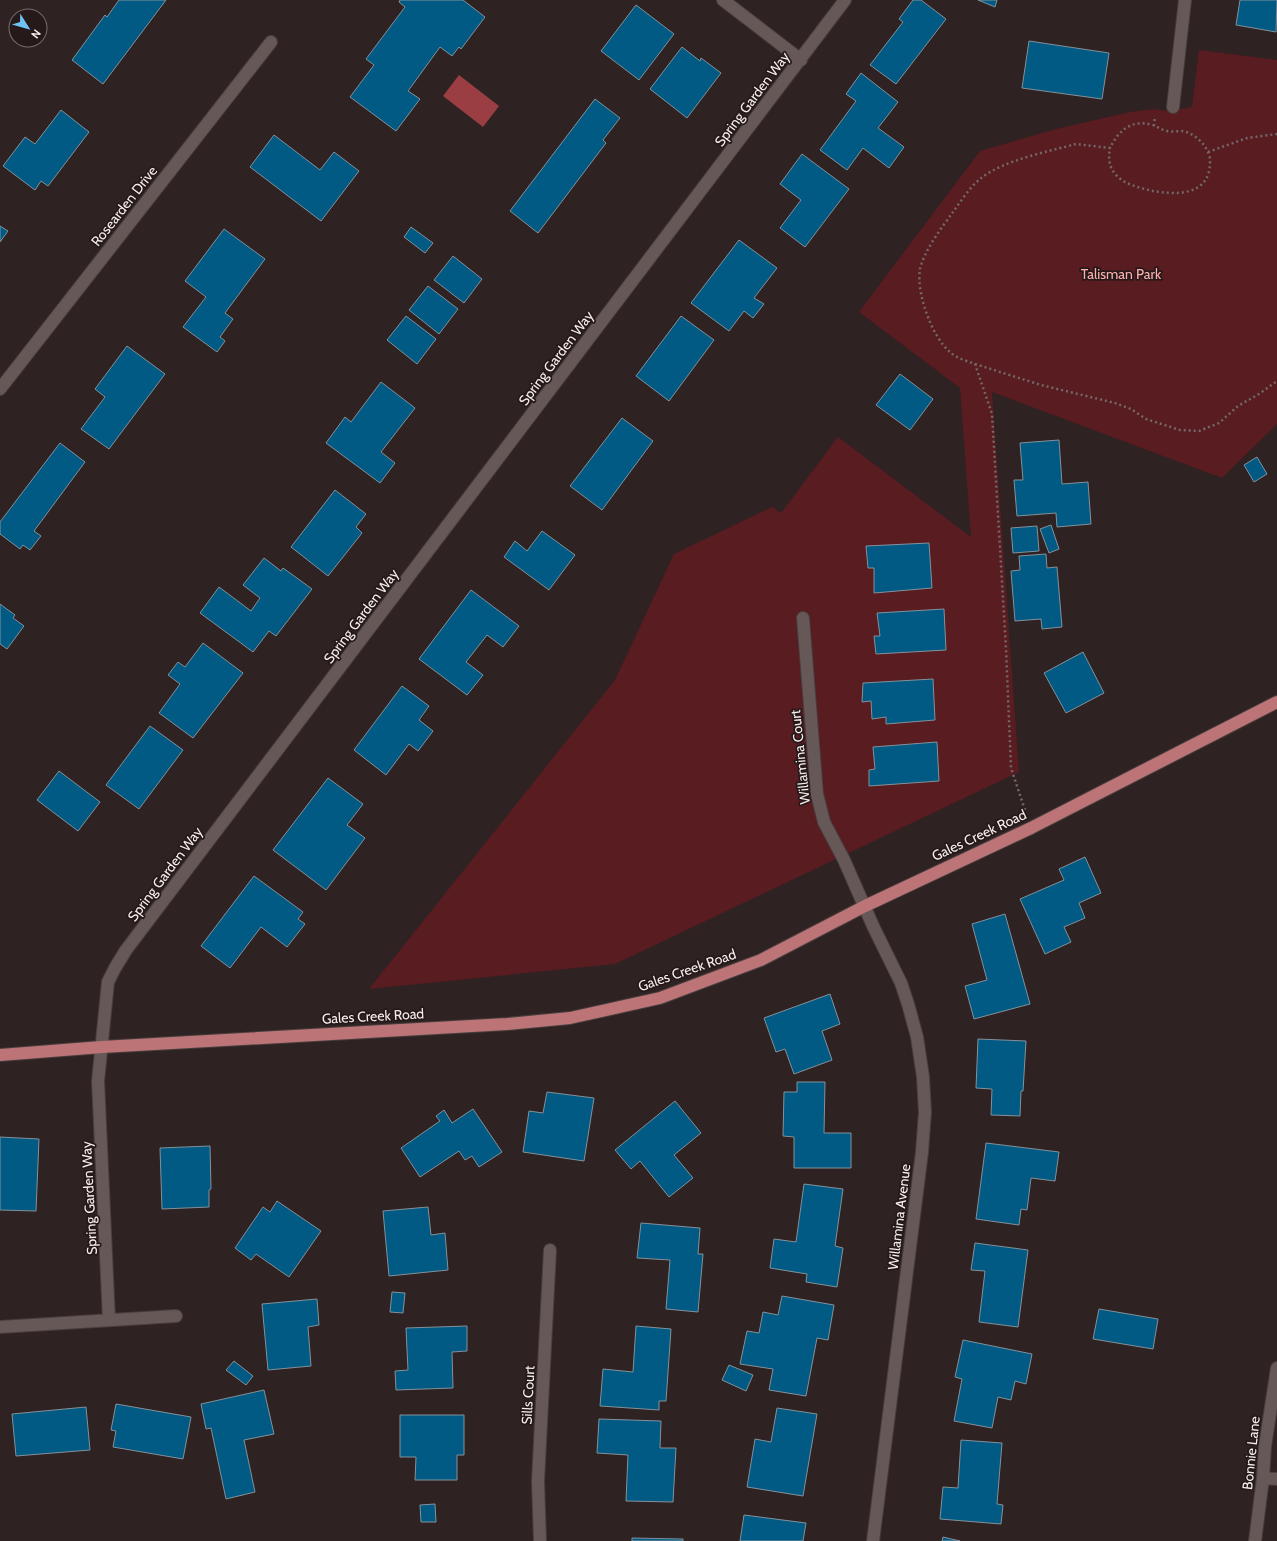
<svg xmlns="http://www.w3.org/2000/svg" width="1277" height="1541" font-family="Cabin,sans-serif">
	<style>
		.green { fill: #581c21 }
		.water { fill: #9a3e44 }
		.building { fill: #005a83; stroke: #84919a }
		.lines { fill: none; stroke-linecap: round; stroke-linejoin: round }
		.minor-casing { stroke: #483e3e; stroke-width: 14 }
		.major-casing { stroke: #483e3e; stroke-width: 14 }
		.path { stroke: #746868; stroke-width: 2.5; stroke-dasharray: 2 3; stroke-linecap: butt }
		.minor { stroke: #675858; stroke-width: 12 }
		.major { stroke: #bc7476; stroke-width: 12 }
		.labels { text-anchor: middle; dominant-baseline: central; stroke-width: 3.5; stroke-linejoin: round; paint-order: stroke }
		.street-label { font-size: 14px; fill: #f6eded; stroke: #251919 }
		.park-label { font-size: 14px; fill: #feb0b0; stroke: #251919 }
	</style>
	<rect width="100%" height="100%" fill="#2f2222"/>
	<path class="green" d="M1199,50l78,10v364l-55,54 -230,-86 27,380 -404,192 -246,25 246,-309 59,-126 98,-47 9,6 57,-76 133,100 -11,-149 -101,-76 121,-161 76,-22 74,-17 23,-3 16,2 23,-4z"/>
	<path class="water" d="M459,75l40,31 -16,21 -40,-31z"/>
	<path class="building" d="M119,0h47l-63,84 -31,-24 33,-45 2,2z
		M400,0h63l22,17 -24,32 -2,-2 -7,9 -12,-9 -32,44 12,8 -24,32 -46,-34 24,-32 -8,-6 39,-52 -6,-5z
		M913,0h8l25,19 -50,65 -26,-19 33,-43 -4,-3z
		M978,0h19l-2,7z
		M1240,0h37l-1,32 -40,-7z
		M636,5l38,29 -35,46 -38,-29z
		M1029,41l80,12 -7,46 -80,-11z
		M682,47l18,14 1,-3 20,15 -34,45 -37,-29z
		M861,73l37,29 -20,26 26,19 -15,21 -26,-20 -16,22 -27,-20 36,-49 -10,-7z
		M595,99l25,19 -17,22 3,3 -68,90 -28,-22z
		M61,110l28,22 -41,54 -7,-5 -6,9 -32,-24 22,-29 10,7z
		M274,135l46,35 14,-18 25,19 -38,50 -71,-54z
		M802,154l47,35 -44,58 -25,-19 21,-28 -21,-16z
		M0,226l8,5 -8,11z
		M411,227l22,16 -8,10 -21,-16z
		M224,229l41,30 -40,54 8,6 -13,18 5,4 -8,11 -34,-25 23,-30 -21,-16z
		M739,240l38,28 -23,30 10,6 -11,14 -9,-7 -15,20 -38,-28z
		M453,256l29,23 -18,24 -30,-23z
		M428,286l30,23 -19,25 -30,-24z
		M406,316l30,23 -19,25 -30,-24z
		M681,316l33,24 -45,61 -33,-25z
		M127,346l38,28 -56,75 -28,-20 24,-32 -10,-8z
		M900,374l33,25 -23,31 -34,-25z
		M381,382l34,26 -34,44 14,11 -15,20 -54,-40 19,-26 6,5z
		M622,418l31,23 -51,69 -32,-24z
		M1059,440l3,44 26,-2 3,42 -34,3 -1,-14 -39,3 -3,-36h9l-3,-37z
		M60,443l25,19 -51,69 7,5 -11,14 -7,-5 -3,4 -20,-15v-12z
		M1257,457l10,17 -13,8 -10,-17z
		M335,490l31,24 -10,13 6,6 -34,43 -37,-29z
		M1051,525l8,24 -10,4 -9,-24z
		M1037,526l2,25 -26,2 -2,-25z
		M542,531l33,24 -26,35 -45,-33 11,-16 12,10z
		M929,543l3,45 -58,5v-25h-6l-2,-22z
		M1046,554l1,14 10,-1 5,60 -20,2 -1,-10 -26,2 -4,-50 9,-1 -1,-14z
		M264,558l17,13 2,-3 29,21 -36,47 -7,-5 -16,21 -53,-39 19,-26 32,24 9,-13 -17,-13z
		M471,590l48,36 -16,21 -16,-12 -21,27 17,13 -16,20 -48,-36z
		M0,604l15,11 -2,3 11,8 -17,23 -7,-5z
		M944,609l2,41 -70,4 -2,-18h6l-3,-23z
		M203,643l40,30 -50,65 -34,-25 21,-29 -12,-9 10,-13 7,5z
		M1083,652l21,41 -38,20 -22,-40z
		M933,679l2,41 -49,4v-7l-14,2 -1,-18 -9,1 1,-19z
		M402,686l27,20 -10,14 14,11 -15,20 -9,-7 -23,31 -32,-25z
		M150,726l33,24 -44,59 -33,-24z
		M937,742l2,39 -70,5v-16l6,-1 -2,-22z
		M59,771l41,31 -22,29 -41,-31z
		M328,778l35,26 -16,21 18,13 -39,52 -53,-40z
		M1085,857l16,36 -22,10 6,15 -21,9 7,15 -26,12 -25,-55 44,-19 -5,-11z
		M254,876l49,36 -5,7 7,5 -18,23 -26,-20 -31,41 -29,-22z
		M1005,914l25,90 -56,15 -9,-33 22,-6 -15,-56z
		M830,994l10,30 -18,7 10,29 -38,14 -9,-25 -9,3 -12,-34z
		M978,1039l48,2 -3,50h-2l-1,25 -29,-1 1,-26 -16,-1z
		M797,1082h28l-1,51h27v35h-57v-31l-11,-1 1,-44h13z
		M547,1092l47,6 -10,63 -61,-9 6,-41 14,2z
		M675,1101l26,32 -27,22 19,23 -24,19 -29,-36 -9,8 -16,-19z
		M473,1109l29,43 -23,15 -7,-11 -7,4 -6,-9 -39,26 -19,-29 39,-27 -4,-5 8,-6 8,13z
		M0,1137l39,2 -3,72 -36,-1z
		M986,1143l73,9 -4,29 -24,-3 -4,32 -6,-1 -2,16 -43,-6z
		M210,1146l1,43 -2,1v17l-47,2 -2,-61z
		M804,1184l39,5 -8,57 8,2 -6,39 -31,-5 1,-8 -37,-6 4,-29 22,3z
		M277,1201l44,30 -32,46 -33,-23 -5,6 -16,-12 28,-41 7,5z
		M428,1207l3,28 14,-2 3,37 -59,6 -6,-65z
		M641,1223l59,5 -2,26h5l-5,58 -32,-3 4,-49 -33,-2z
		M975,1243l53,7 -10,77 -39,-5 6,-51 -14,-1z
		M392,1292l13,1 -2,20 -13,-1z
		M782,1296l52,9 -6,35 -11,-2 -11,58 -37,-6 4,-21 -33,-5 7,-33 12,2 4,-21 15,3z
		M317,1299l2,26 -11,2 3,39 -43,4 -6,-66z
		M1099,1309l59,10 -5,30 -60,-10z
		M467,1326v25l-15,1 1,36 -57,2 -1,-19 13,-1 -2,-42z
		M636,1326l35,3 -5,72h-7v9l-59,-4 3,-37 30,3z
		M963,1340l69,14 -6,30 -11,-3 -4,19 -13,-3 -6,31 -38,-7 8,-42 -7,-2z
		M234,1361l19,15 -7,9 -20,-15z
		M729,1365l24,10 -7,16 -24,-11z
		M264,1390l10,44 -30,6 11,52 -29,7 -15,-71 -5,1 -5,-25z
		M116,1404l75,13 -8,42 -70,-12 3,-16 -5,-1z
		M86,1407l4,43 -74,6 -4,-42z
		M777,1408l40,6 -14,82 -56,-9 8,-48 16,3z
		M400,1415h64v40h-7v25h-42l1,-23h-16z
		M599,1419l62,2 -1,27h16l-3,54 -47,-1 2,-46 -31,-2z
		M961,1440l41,3 -5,61 6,1 -2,19 -61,-5 3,-32 15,1z
		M435,1504l1,18h-15l-1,-17z
		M744,1515l62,8 -3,18h-63z
		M943,1537l17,4h-18z
		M632,1538l51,1v2h-51z"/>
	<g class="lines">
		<defs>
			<path id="minor" d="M723,0l78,60
				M1173,107l12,-107
				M0,389l271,-347
				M803,618l14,176 7,28 20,38 29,66 28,57 7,21 9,33 6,40 2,35 -3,40 -49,389
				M109,1320l-11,-239 10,-99 7,-14 11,-18 719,-950
				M0,1327l176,-11
				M1263,1478l14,1
				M540,1541l-2,-60 12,-231
				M1255,1541l8,-63 2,-32 12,-78"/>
			<path id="major" d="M0,1055l102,-8 405,-23 63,-6 90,-20 101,-38 104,-54 166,-78 246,-126"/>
		</defs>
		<use href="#minor" class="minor-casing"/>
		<use href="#major" class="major-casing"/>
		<path class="path" d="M1154,126l1,-10
			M1208,152l39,-14 30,-4
			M975,364l66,21 74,18 16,6 15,10 34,11 19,1 20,-8 19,-17 21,-12 18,-13
			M1025,810l-14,-42 -5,-119 -14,-235 -17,-50c-8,-3 -19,-6 -25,-12 -18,-15 -34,-59 -30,-83 4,-18 22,-42 33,-57 8,-11 17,-25 27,-33 23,-19 67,-27 96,-35l34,4c-2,11 -1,20 7,28 9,9 23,12 36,15 23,4 57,5 57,-29 1,-13 -14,-29 -28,-31 -5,0 -10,1 -15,0 -5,-1 -9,-4 -14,-6 -22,-6 -34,5 -43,23"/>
		<use href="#minor" class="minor"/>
		<use href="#major" class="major"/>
	</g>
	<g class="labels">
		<g class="street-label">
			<text transform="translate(752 99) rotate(-53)">Spring Garden Way</text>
			<text transform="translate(124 206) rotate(-52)">Rosearden Drive</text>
			<text transform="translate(556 358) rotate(-53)">Spring Garden Way</text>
			<text transform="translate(361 616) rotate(-53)">Spring Garden Way</text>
			<text transform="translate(800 757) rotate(-96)">Willamina Court</text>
			<text transform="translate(979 835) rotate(-25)">Gales Creek Road</text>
			<text transform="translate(165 874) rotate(-53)">Spring Garden Way</text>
			<text transform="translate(687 970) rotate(-19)">Gales Creek Road</text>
			<text transform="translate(373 1016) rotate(-3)">Gales Creek Road</text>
			<text transform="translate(89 1198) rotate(-93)">Spring Garden Way</text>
			<text transform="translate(899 1217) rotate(-83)">Willamina Avenue</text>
			<text transform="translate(528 1395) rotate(-87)">Sills Court</text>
			<text transform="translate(1251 1453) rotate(-84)">Bonnie Lane</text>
		</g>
		<g class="park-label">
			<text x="1121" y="274">Talisman Park</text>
		</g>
	</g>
	<g transform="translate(28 28) rotate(127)"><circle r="19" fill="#251919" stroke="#796e6e"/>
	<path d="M0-3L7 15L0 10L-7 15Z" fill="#70c2f4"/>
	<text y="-6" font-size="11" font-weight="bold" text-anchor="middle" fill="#f6eded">N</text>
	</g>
</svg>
